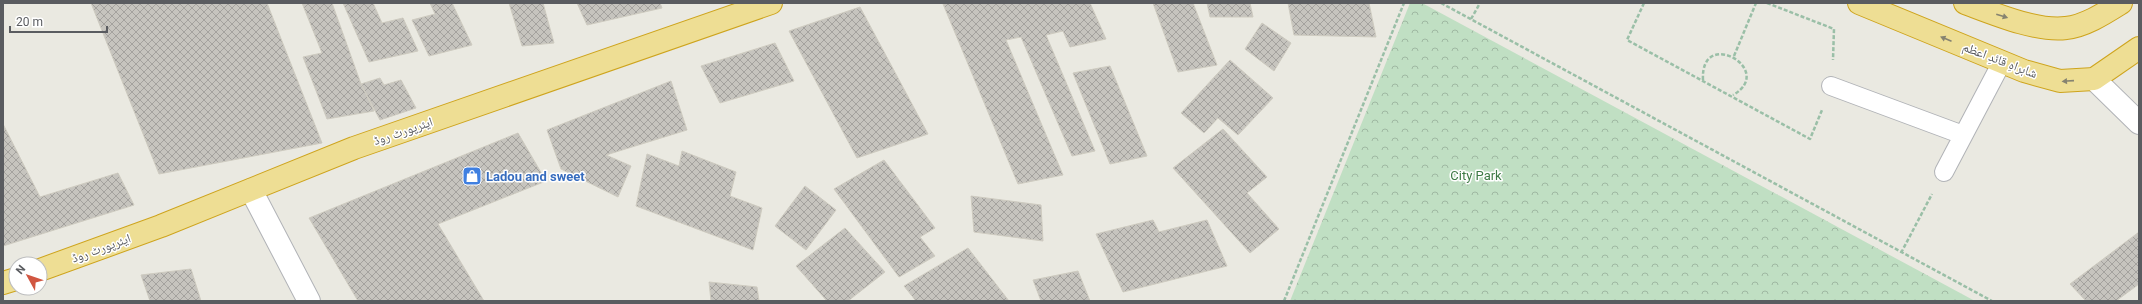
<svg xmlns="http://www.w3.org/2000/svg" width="2142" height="304" font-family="Roboto,'Noto Naskh Arabic',sans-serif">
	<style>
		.forest { fill: url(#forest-crowns) }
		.building { fill: url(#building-cross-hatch); stroke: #cecbc0 }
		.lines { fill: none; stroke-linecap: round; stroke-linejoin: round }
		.lane-casing { stroke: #b1b3b7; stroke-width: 20 }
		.street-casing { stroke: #b1b3b7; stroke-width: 24 }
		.secondary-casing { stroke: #b1b3b7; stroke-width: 24 }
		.highway-casing { stroke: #cea41d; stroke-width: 24 }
		.path { stroke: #9abfa7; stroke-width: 2.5; stroke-dasharray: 4 2; stroke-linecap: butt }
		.lane { stroke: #fff; stroke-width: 18 }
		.street { stroke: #fff; stroke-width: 22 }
		.secondary { stroke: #fff; stroke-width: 22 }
		.highway { stroke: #eede94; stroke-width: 22 }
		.oneway { fill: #868370 }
		.labels { text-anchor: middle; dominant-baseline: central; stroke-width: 3; stroke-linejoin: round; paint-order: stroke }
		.street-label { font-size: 13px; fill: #5a5c60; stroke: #fff }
		.park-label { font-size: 13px; fill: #3e7a45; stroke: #fff }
		.shop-label { font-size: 13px; font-weight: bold; fill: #366cbe; stroke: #fff; text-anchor: start }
	</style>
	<defs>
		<pattern id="forest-crowns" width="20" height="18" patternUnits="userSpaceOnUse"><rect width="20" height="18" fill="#c0dfc3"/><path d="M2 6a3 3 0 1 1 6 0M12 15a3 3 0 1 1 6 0" fill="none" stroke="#9fb8a2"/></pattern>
		<pattern id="building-cross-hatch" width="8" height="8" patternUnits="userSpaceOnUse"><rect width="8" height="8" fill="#c6c4be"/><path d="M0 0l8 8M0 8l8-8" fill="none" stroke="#a4a29e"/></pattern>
	</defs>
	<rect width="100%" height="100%" fill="#eae9e1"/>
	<path class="forest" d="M1410,3h12l553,298h-685z"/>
	<path class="building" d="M91,3h176l55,140 -163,31z
		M302,3h30l29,81 13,27 -47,8 -24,-62 19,-4z
		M343,3h30l9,20 21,-5 15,33 -49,11z
		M430,3h22l20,42 -43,11 -17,-36 23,-6z
		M509,3h34l11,40 -32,3z
		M577,3h83l2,5 -75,17z
		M949,3h141l16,36 -36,8 -7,-16 -17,4 49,116 -23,5 -51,-119 -15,3 57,135 -45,9 -75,-180z
		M1153,3h40l24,62 -39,7z
		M1207,3h43l3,14h-43z
		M1288,3h81l7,34 -82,-2z
		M860,7l68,127 -71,24 -68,-127z
		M1262,23l29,20 -17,28 -29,-22z
		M775,43l19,38 -74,22 -19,-37z
		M1230,60l43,38 -35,37 -20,-17 -14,15 -23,-20z
		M1110,66l37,90 -37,8 -37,-91z
		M380,78l4,7 17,-5 15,28 -36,12 -19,-36z
		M671,81l16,49 -81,25 25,11 -13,31 -57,-28 -14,-39z
		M3,124l37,73 78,-24 16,32 -131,41z
		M1223,129l44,48 -20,16 32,36 -29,24 -77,-85z
		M518,133l28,48 -108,43 46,77h-126l-49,-83z
		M682,151l54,21 -6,24 32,12 -9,42 -117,-44 11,-52 32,12z
		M884,160l51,68 -15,9 15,19 -36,21 -65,-88z
		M805,186l31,24 -30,40 -31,-24z
		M971,196l70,9 2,36 -69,-9z
		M1153,220l6,12 48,-12 20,46 -104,26 -27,-58z
		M845,228l40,44 -37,29h-21l-31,-35z
		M2139,232v52l-23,17h-30l-16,-17z
		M968,248l41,53h-93l-12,-15z
		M191,269l10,32h-51l-9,-26z
		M1078,271l12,30h-49l-8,-21z
		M709,282l48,5 2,14h-48z"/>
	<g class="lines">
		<defs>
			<path id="lane" d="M1831,86l132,49
				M1944,172l58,-110"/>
			<path id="street" d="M2094,79l45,44"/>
			<path id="secondary" d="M251,190l58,111"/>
			<path id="highway" d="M1859,3l165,68 36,10 34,-2 45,-31
				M1965,3c27,10 72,29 101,25 19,-2 39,-15 55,-25
				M40,270l121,-44 193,-78 417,-145
				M3,283l13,-4"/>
		</defs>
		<use href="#lane" class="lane-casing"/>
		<use href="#street" class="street-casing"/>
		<use href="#secondary" class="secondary-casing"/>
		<use href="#highway" class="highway-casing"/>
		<path class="path" d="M1441,3l551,298
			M1644,3l-17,37 183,99 12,-29
			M1767,3l67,26 -1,31
			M1471,19l9,-16
			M1734,56l22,-53
			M1703,80c-3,-54 74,-10 30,15
			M1901,253l31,-59
			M1284,301l120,-298"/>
		<use href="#lane" class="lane"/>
		<use href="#street" class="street"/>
		<use href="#secondary" class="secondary"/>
		<use href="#highway" class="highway"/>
	</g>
	<defs><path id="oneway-solid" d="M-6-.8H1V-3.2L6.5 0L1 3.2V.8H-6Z"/></defs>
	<g class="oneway">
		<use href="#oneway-solid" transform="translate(2002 16) rotate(17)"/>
		<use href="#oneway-solid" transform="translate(1946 39) rotate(-157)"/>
		<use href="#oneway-solid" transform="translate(2068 81) rotate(176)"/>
	</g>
	<defs>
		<symbol id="shop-square" viewBox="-11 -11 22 22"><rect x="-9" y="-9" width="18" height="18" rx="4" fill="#3f7fe0" stroke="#fff"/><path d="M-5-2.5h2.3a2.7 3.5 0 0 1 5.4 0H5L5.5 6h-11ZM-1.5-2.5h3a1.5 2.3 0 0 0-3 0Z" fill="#fff"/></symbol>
	</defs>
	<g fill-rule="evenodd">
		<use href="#shop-square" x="461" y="165" width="22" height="22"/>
	</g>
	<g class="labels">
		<g class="street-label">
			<text transform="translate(2000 60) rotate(21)">شاہراہِ قائدِ اعظم</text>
			<text transform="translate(403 131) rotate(-19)">ایئرپورٹ روڈ</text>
			<text transform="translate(101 248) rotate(-20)">ایئرپورٹ روڈ</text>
		</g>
		<g class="park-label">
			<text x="1476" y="175">City Park</text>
		</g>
		<g class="shop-label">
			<text x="486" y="176">Ladou and sweet</text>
		</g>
	</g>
	<rect width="2142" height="304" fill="none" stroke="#5a5c60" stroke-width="8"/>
	<g transform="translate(28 276) rotate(310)"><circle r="19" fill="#ffffff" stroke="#bdbebf"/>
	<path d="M0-3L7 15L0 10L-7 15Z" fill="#d15641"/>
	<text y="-6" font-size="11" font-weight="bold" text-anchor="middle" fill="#5a5c60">N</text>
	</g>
	<path d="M10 26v6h97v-6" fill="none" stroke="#5a5c60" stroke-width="2"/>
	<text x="16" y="26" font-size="12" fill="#5a5c60" stroke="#ffffff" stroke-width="3" paint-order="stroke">20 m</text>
</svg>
